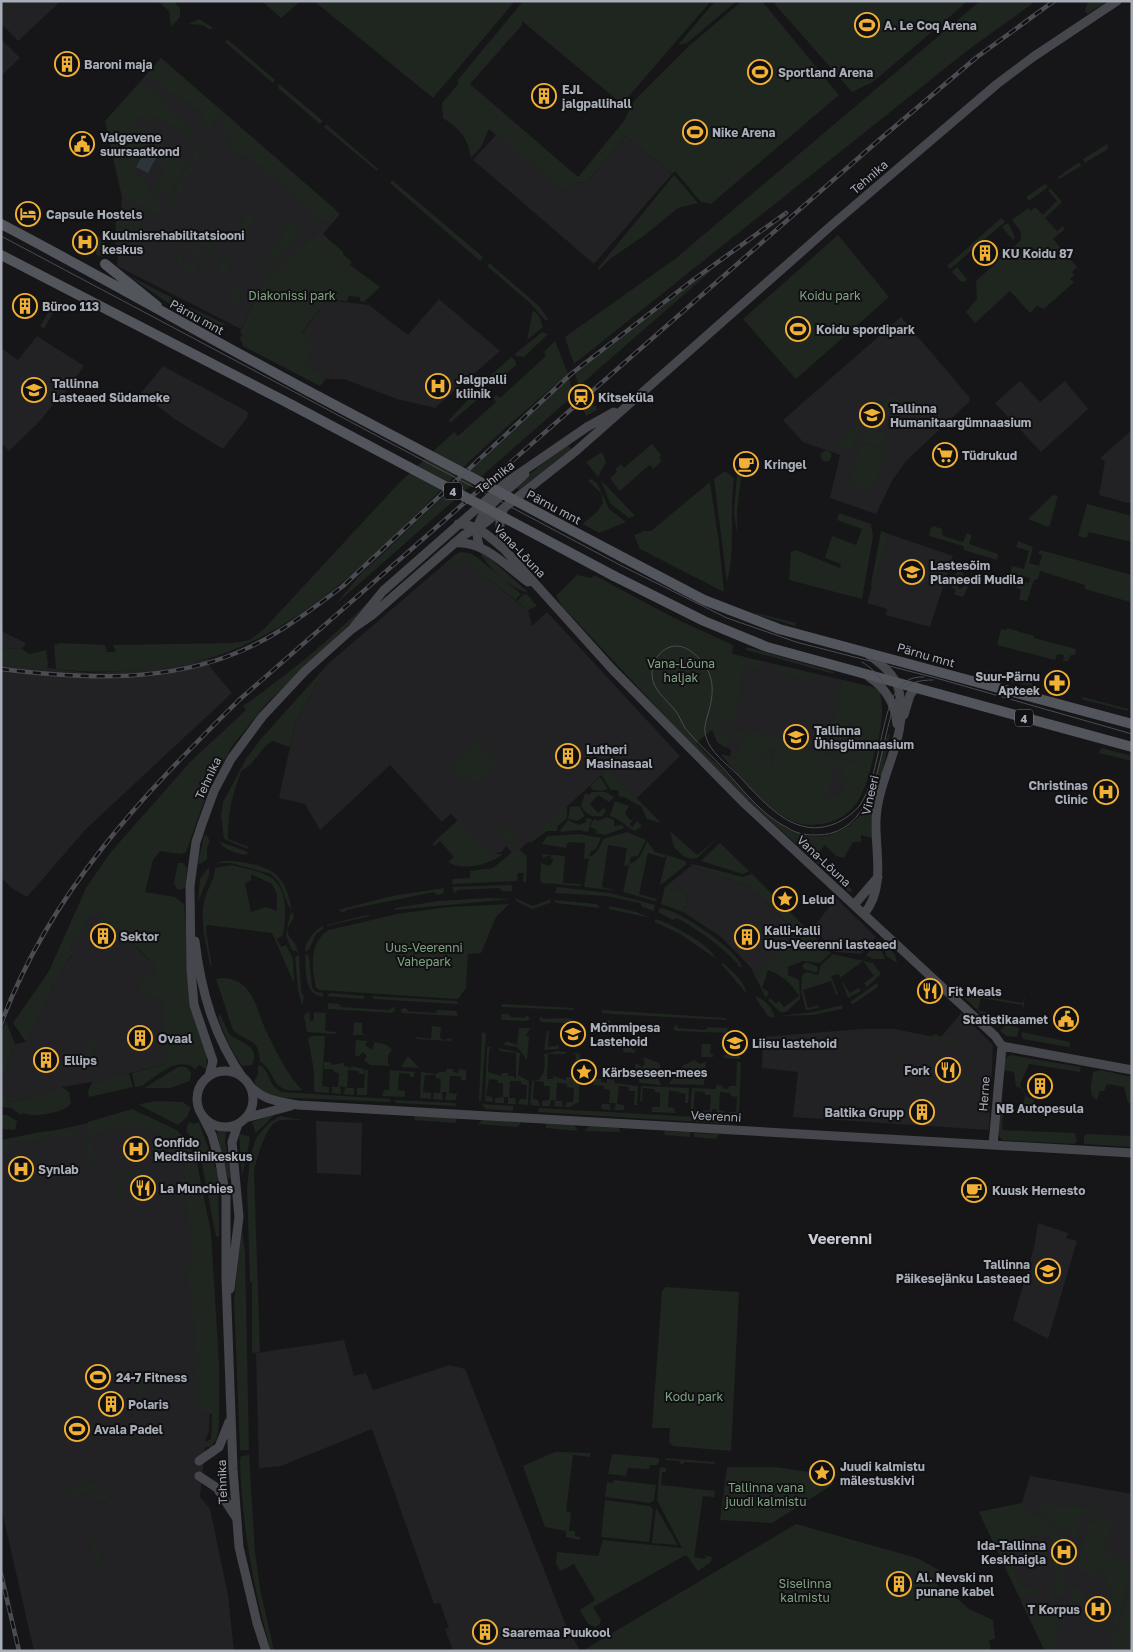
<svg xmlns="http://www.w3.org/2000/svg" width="1133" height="1652" font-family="'Golos Text',sans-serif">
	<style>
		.built { fill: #222225 }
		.green { fill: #1e261f; fill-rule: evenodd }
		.water { fill: #2c353c }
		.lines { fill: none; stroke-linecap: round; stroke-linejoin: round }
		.secondary { stroke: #45474d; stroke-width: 9 }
		.primary { stroke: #53555c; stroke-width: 10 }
		.tram { stroke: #4a4c52; stroke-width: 1 }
		.rail-casing { stroke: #4a4c52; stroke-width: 4.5 }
		.rail { stroke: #111113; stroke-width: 2.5; stroke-dasharray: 8; stroke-linecap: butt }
		.primary-bridge { stroke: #53555c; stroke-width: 10 }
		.labels { text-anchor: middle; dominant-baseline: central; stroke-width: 4; stroke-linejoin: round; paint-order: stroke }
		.shield { fill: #111113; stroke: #7b7e86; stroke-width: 1 }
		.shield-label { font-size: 11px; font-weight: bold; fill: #a8adb8 }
		.poi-label { font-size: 12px; font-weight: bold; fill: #a8adb8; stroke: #111113; text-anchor: start }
		.street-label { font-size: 12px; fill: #a8adb8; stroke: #111113 }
		.park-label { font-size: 12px; fill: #7fa381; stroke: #111113 }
		.quarter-label { font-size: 15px; font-weight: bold; fill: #c9ccd4; stroke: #111113 }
	</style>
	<rect width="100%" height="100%" fill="#161618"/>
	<path class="built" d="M1,1h60l-43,40 -17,-18z
		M1,39l19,19 -19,18z
		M161,58l179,156 -17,20h-6l-19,14 -33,31 -24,50 -124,-63 5,-69 -17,-76z
		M497,134l68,59 10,-11 11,1 40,-47 46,38 -78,90 -121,-104z
		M439,299l61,52 -65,57 -38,-9 -53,-20h-18l-22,-16 -3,-29 26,-34 42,5 39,30z
		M901,317l69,81 -1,4 -63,59 -14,20 -16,33 -46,-16 10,-43 -37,-13 -20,-22z
		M37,336l47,30 -23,32 -2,-1 -20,25 -30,29 -8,-8v-95l17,12z
		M163,366l85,46 -1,6 -24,31 -47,-29 -35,-27z
		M1020,381l20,21 25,-21 23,28 -47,43 -46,-49z
		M1132,430v74l-33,-9 6,-33 -5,-4z
		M889,534l64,22 -23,71 -44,-12 1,-6 -20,-6z
		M456,554l72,56 4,16 -8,4 8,-4 15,-14 133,144 -44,43 -28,-30 -94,86 -8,-9 -4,6 -12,3 -39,-41 -9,8 -52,-57 -70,65 -15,-26 -26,-6 16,-75 33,-59z
		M1,631l25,12 -4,6 -21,-1z
		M732,654l141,33 5,16 -15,83 -64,34 -63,-61 -6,-2 1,-7 -14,-8z
		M208,659l2,8 22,26 -146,136 -59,68 -14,-8 -12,-11v-216l88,11 53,-3z
		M691,866l58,20 48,46 -40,42 -36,-37 -38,-25 5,-18 -22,-7z
		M836,898l40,39 -15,17 -25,-2 -19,-20 -1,-8z
		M92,913l4,1 16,10 60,58 -6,82 -68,17 -36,6 -3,3 -50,13 -8,-12v-8l14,-39 11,-2 37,-75 10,-13 -3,-3 2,-5z
		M961,1013l32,32 -4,85 -196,-13 5,-45 -36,-4 1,-31 98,-8h33l46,9z
		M126,1114l56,25 8,45 22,166 -3,82 -3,6 -6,59 10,12 18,86 6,56h-200l-33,-144v-364z
		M316,1121l46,2 -1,52 -44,-2z
		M1038,1223l30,10 -2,5 11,3 -29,98 -35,-19 21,-72z
		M344,1340l10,36 12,-3 7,17 77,-25 15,4 100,254 15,28h-127l-8,-22 4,-1 -9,-25 -6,1 -62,-175 -91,37 -22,2 -3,-115z
		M1030,1476l102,18v157h-87l-66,-139 43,-9z"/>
	<path class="green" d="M158,1h15l7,7v9l-9,10 -2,-16z
		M262,1h39l-20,17z
		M314,1h201l-82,97z
		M523,1h188l-89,103 -100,-83v4l-52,59 108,93 46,-56 10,-20 55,-55 53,-45h20l77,94 -128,109 -10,-2 -26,-31 -3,3 -46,-38 -40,47 -11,-1 -10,11 -76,-64 -8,18 -10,11c-4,-22 -10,-28 -28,-40l-1,-15 17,-20 -2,-2z
		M715,1h22l-50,42 -9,2z
		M772,1h196l-95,81 -21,10z
		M980,1h56l-68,49 -394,314 -9,-27 110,-78z
		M1088,1h20l-21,13 -2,-3z
		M199,19l14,9 -3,2 -7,-5 -14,-1z
		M227,39l48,41 -2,3 -48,-41z
		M161,58l176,153 -10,12 -6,-4 -3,4 -4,-1 3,-7 -47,-41 -3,4 -3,-1 -2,-4 3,-3 -7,-6 -3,4 -4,-3 3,-4 -7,-6 -4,3 -15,-12 3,-6 -12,-9 7,-9 -8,-7 -8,8 4,4 -4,3 -9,-8 3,-6 -27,-24 -5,4 -24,-22z
		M143,81l25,21 -4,4 28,25 5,-3 -5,8 -4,-2 -1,3 3,2 -3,4 -2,-4 2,-5 -33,-17 -4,7 -11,-8 -5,10 12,5 -3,7 5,3 -16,31 19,10 -4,9 13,8 -2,6 4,2 -4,8 -36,-18 -17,-76z
		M279,84l44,37 -3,3 -42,-36z
		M326,124l52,45 -1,2 -53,-44z
		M1107,144l1,5 -23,14 -2,-4z
		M196,150l5,3 -28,53 -5,-2z
		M168,152l18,12 -18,33 -14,-8 11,-21 -5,-3z
		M1079,162l2,4 -22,13 -1,-2z
		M674,175l24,28 -20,5 -33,27 -35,24 -12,12v-3z
		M392,180l91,77 -3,4 -90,-78z
		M1045,184l3,3 -19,14 -3,-4z
		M1051,189l11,13 -17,16 12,13 6,-5 2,3 -12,10 24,28 -5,5 2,3 -4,4 4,3 -30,27 -7,-3 -7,7 -20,-22 -35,32 -9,-11 11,-13 -1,-18 45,-41v-8l-9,-12 16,-12 3,3 4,-4 8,8 14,-14 -9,-11z
		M247,213l8,4 -8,16 -8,-4z
		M287,215l13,15 -1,7 -43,39v-4l7,-11 4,2 10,-17 -3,-4h5l9,-17 -4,-6z
		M129,217l10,6 2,5 -8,17 9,5 -3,7 -24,-13 1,-23z
		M1001,218l4,4 -55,47 -3,-3z
		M1008,223l7,14 -2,3 -11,-13z
		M185,230l30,16 -17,33 -2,-2 14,-26 -25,-13z
		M317,234h6l20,18v2l9,8 -2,3 30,22 -16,15 -4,-1v-4l-11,-1 -2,5 -20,-1 -26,33 13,13 -9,17 21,16 -6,7 -77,-40 -3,-8 2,-4 -2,-2 25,-53 25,-25z
		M98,235l7,7 -2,15 -7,-2z
		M838,235l51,62 -93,82 -53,-60z
		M186,244l18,10 -4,7 -11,-11 -7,1z
		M180,254l3,6 7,4 4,-2 4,2 -6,12 -10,-6v-3l-6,-3z
		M224,257l8,4 -8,16 -8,-4z
		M489,263l50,43 9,13 -2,2 -16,-18 -42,-36z
		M957,267l10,12 -2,3 -5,-1 -8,-9z
		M710,270l1,1 -132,115 -4,-12z
		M126,274l60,31 -5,7z
		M237,283l6,3c-1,9 -2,19 -13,20l-3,-2z
		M57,298l2,4 -15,27 -4,-3z
		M189,307l36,17 -1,3 -11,3 -28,-16z
		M533,310l6,6 4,11 -16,13z
		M542,332l6,2 -24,23 -7,-1 -2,-2z
		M555,341l13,33c-27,23 -54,46 -80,70 -80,75 -155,167 -260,208 -50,19 -119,23 -172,17l-2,-24 6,-2 45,2 2,7h9l-3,-7 119,-2 18,-3 14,-11 135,-146 55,-51 4,4 38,-34 -3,-4 3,-3 4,3 46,-42 -2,-4z
		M511,357l4,3 1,5 -22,20h-10l-2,-2z
		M569,378l5,17 -238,209 23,-28z
		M478,389l3,5 -2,4 -29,25 -1,-3z
		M896,392l5,7 -10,9 -7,-1v-5z
		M590,405l6,1 1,4 -11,6 -3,-7z
		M862,419l-10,33 -9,-1 -5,-5v-5z
		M865,428l20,5 2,3 -3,11 -24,-6z
		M861,443l24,7 -12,42 -24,-7z
		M652,444l9,11 -2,2 3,4 -9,8 -3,-4 -2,1 -28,25 -9,-11v-3l6,-5 -2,-3 6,-5 3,4z
		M568,445l3,4 -52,41 -3,-3 24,-22z
		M820.5 456a5.5 5.5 0 1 1 11 0a5.5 5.5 0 1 1-11 0Z
		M602,452l4,10 -8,15 -12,-15z
		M725,471l9,7c-5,34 2,70 -7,104l-13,-103z
		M737,475l4,2 -4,35v21l-3,-20z
		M591,479l6,4 12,26 17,13 -27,11 -16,-9 15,-13 5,-8 -2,-10 -13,-12z
		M601,480l34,36 -6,2 -19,-15z
		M710,482l9,61 5,49 -84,-43 -6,-14 10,-4h7z
		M1053,495l5,1 -8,29 -2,2 -20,-8z
		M1087,504l45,12v26l-43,-10 -3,6 -8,-2z
		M839,513l32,11 2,12 -11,63 -73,-19 2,-28 5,-2 44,18 1,-4 -16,-6 7,-22 24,9 6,-16 -25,-9z
		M933,526l9,3 1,7 20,6 4,-9 5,2 -3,9 29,10 -1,6 -33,-10 -1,-4 -34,-10 1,-7z
		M881,531l8,3 -17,55 -1,-4z
		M1018,541l15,6 -4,16 10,3 3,-11 -4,-1 2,-4 92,25 -2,27 -45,-13v-4l-45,-14 -2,8 -4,1 -7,21 -8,-1 2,-10 -5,-2 1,-2 -10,-1 1,-3h2l1,-4 18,5 1,-5 -20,-5 2,-7 12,3 5,-18 -13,-4z
		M482,551l47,42c-17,-3 -39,-24 -48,-38z
		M461,552l9,1 8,5 43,36 -5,6 -53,-40 -5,5 -10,1 -2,-3 10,-9z
		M960,565v4l4,5 -6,14 3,1 3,-4 4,2 -5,10 -9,-3 2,-4 -6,-4z
		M577,575l15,3 2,-3 80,43 59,27 -1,9 28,7 3,9 -18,-4 -6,18 3,2 -16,62 -9,-6 -5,-12 -16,13c11,13 21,20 31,31 30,31 69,82 117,55 11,-7 20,-16 25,-28 5,-13 14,-63 21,-68l-7,38 -12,51 1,16 -11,-3v7h-8l-9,16 -8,-2 -11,-11 -9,10 18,16 3,-2 4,4 -2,3 14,15 -4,1 -107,-97 -61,-62 -119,-127 -6,-10zM724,718l8,3 -5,17 -8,-3z
		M524,594l4,1 9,11 -9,4 -11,-9z
		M368,602l-15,19 -86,82 -34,42 -23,40 -24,67 -6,2 -20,-3 -7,9 -8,32 30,5 9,7 10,111 13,40 -1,14 -7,-4 -4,4c-17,-14 -38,7 -53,17l-7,1 -3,-14 34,-9 -2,-62 -22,-11 -5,1 8,-18 8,7 5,-4 -3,-4 3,-4 -21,-22h-5l1,-5 -37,-28h-4l-20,32 -2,5 3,2 -10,14 -37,75 -13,-19 36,-52 37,-83 24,-35 80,-91 56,-52 -3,-4c44,-31 86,-65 125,-104z
		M756,613l40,10 -1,3 -40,-12z
		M1007,628l27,8v2l42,11 -1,6h-4l-3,6h-5l1,-6 -7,-1 -2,6 -58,-15 4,-16 6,1z
		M747,647l87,25v2l-88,-24z
		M1,648l21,1 8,5 16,-4 2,15 -3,6 -44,-7z
		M328,664l-33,59 -5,24 -18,-6c-13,8 -16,23 -30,29 -10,25 -14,41 -14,69l21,8 -1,2 -24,-10 -3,-23 2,-14 23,-43 14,-19z
		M777,665l38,9 -1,7 -39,-11z
		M985,671l47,12v3l-21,-4 -11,-5 -4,4h-6z
		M843,680l36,9c7,25 1,45 -6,70 -7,28 -14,56 -46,64 -10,2 -20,3 -30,0 -31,-11 -55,-45 -76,-68l2,-1 13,5 7,-19 -9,-3v-5l16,2 1,-3 32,8v4l79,22v-3l-36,-9 11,-42 36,9 -38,-12zM776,748l-6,23 2,-22 -16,18c0,-12 8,-19 20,-19zM835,764c13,8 14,22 3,32l-12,3z
		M1083,697l45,12v2l-47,-12z
		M478,740l22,25c-24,22 -26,23 -50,0z
		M1101,748l31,8v5l-33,-8z
		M608,769l53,54 -14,-4 -6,-13c-9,-3 -14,-9 -22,-10l-1,-6h-7l-10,-15z
		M600,777l8,12 -8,2 -7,-1 -3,-4z
		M592,792h14l8,5 -5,5 -11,-7 -8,9 8,9 6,-5 2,3 -4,5c-11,1 -15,0 -21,-10l4,-13 4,2z
		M478,797l-1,6 22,24 9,2 9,9v4l-4,2 -3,-2 -37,-40z
		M615,801l14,5 -4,7 4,6 4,1 -3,3v3l3,1 4,-6 5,5 -7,5c-9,-4 -15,-12 -25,-15z
		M567,806v12l-9,8 -1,5h-10l-17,12 -1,-3z
		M579,806l6,10 -8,5 -9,-2 2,-12z
		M607,817l7,3v6l8,-1 2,3 -19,7 -9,-2 1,-3 -7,-3 4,-8 4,2z
		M586,818l6,1 -4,13 -9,-2 -20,2 9,-12 11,5 7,-3z
		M458,820l32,34h13c-11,10 -42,18 -55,8l6,-5 -14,-16 -6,5 -2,-2z
		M670,831l27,24 21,-17 -21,20 -5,1 -9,-3 -9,-9z
		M627,832l19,8 -8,16 -7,1 -2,7c11,-3 14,-13 18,-23l8,11 11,3 -1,3 -17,-5 -9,41 17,5 2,3 -35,-10 6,-27 -5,1 3,-18 -19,-3 -6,42 18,4 -36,-4 5,-29 -5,1 1,-16 -17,-1 -2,6 -24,-4 5,-8 32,-2 22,4 -5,11 -5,2 -2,6c8,-3 12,-11 14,-18z
		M207,835l3,7 -3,6v11l-7,5 -2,-1 6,-27z
		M220,842l28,10 -2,3c-10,-2 -23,-5 -26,-13z
		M720,843l29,28 -6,3 -42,-13z
		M519,849l8,7 -1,26h-3l1,-9h-6l-1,8 -65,3 1,-5 17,-1v-7l23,-3 19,-16z
		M542,854l23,2 -2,27 18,1v2l-39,-3 -2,-4 1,-16 9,3 4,-7h-3v-4l-8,3z
		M667,855l18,6 2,3 -25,20h-2z
		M225,861c16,0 45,4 55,18 7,8 9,20 12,30l-3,-2 -10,-25 -8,-8 -40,-11h-16z
		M178,863h5l4,5 -2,19 -3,3 -5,-1 -3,-6z
		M693,864l50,13 9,-3 79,79 -11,10 -17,-2 -15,6v8l11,5 1,19 -14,13h-6l-12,-12 2,-2 6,6 3,-3 5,6 15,-11c-7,-13 -18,-21 -31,-26l-6,18 7,4 -3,6 -16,-32 7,8 40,-42 -48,-46 -58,-20 -24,21 21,7 -5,18 -22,-8 4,-17z
		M232,865c12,4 27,5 38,12 19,11 16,41 13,58l-6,4 4,8 5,-2 7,14 1,24 -22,-50 -65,-8 -1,6 6,36 -2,-3c-4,-20 -10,-42 -6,-62 2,-12 11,-22 11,-34zM251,874l21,10 5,10v17l-11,-4 -15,5 -6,-29 6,-3z
		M209,867v8l-11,27 2,-23z
		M509,885l3,1v5h-10l-3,-3 -41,2 -4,3 -2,-6z
		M557,887l53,6 45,12 -1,6 -12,-4 -2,-4 -34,-7 -51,-3z
		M444,888l-1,6 -6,1 -3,-3 -88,18 -2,3 -6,-3 54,-14z
		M490,898l22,1 -118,11 1,-2 43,-7z
		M515,898l18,8 18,-7 -1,4 -18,6 -16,-8z
		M554,900l43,4 3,4 -44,-5z
		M509,904l-13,13 -15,36 -13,1 -2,34 -8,11 -138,-9 -4,-2c-4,-21 -8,-45 13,-58l68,-16 51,-7z
		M610,906l26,6 15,6 -43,-9z
		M660,908c18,1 76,41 82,58l-4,1v-3c-18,-19 -38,-33 -61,-46l-4,2 -15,-8z
		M293,912l1,6c-15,19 1,18 4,34l-6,-2 -6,-14 4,-22z
		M366,915l4,1 -43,10v-1z
		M655,919c13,3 58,27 60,39l-35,-24 -25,-12z
		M323,926v3l-7,5 -7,16 -4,1c0,-9 10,-21 18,-25z
		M882,939l13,16 2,8 -11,-7z
		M879,945l6,14h-11l-8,-3 4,-6z
		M305,954l4,2 3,32 4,4 7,1v4c-21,-4 -16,-26 -18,-43z
		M833,954l40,9 8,11 -14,13 -3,-4 10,-7 -11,-15 -23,17 10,15 8,-5 3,3 -13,7 -9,-24 -8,2 7,18 -2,1 -5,-14 -28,9 5,18 10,-3 1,3 -13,2 -5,-19 1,-16 5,-3 11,3 3,-10z
		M299,955l2,36 3,6 -2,8 -4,-15 -3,-33z
		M806,962l12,5 -1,6 -13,-4 -2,-3z
		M721,964h3c9,8 21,18 23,30z
		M221,978c33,0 35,32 46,55 10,20 20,41 35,57 -33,5 -25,-19 -42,-28 -1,-25 -13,-19 -27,-32l-17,-51z
		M877,983l1,4 -25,17 -3,-2z
		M958,986l1,6 63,11 3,-6 -2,13 -1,-5 -41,-7 -3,12 10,3 -1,6 -32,-30z
		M330,993l35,3 -2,3 -36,-3z
		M372,996l85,5 1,3 -84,-5z
		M755,997c9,0 18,12 20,21l-7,-2z
		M328,1003l11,1 2,3 48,3 5,-3 1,3 -2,3 -65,-4z
		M502,1004l72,4v2l-73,-3z
		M842,1005v4l-29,6 -34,1 35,-4z
		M406,1008l2,3 27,2 3,-3 18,1 2,5 -56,-3 -1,-4z
		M602,1010l124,8 1,2 -116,-6 -9,-1z
		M309,1011l1,10 4,-1v-8l12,1 -1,18 11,1v2l-29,-2 -3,-16z
		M220,1014l9,20c12,10 32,11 23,31l-10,1c-11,-16 -18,-31 -24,-49z
		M501,1014h7l3,3 14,1 2,-3 3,4 -3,2 -25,-1z
		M541,1016l2,3 25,-1 17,6 -44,-2 -2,-3z
		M609,1020l2,3 48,3 3,-2 1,4 -3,2 -71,-6v-2z
		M6,1021l9,23 -14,39v-50z
		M354,1022l8,1v10l2,2h-11z
		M676,1024l2,4 27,2 3,-3 20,1 -1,5 -51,-2 -3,-2z
		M1007,1024l12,4 -2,9 -11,-1 -6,-5z
		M432,1026l9,1 -1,11 4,2 7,-2v3l-35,-2 1,-2 14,2z
		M519,1028h11l-4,8h3l-2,24 -10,-13 -14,-2 4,-4 10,4z
		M482,1031l4,3 -5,67h-2z
		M547,1031h2l-1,16 11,-2v4l-15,1z
		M1022,1032l48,10v4l-2,1 -45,-8 -2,-3z
		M936,1034l5,3 4,-2 3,3 2,-2 5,3 6,-1 1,3 8,3 -1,2 -40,-9z
		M312,1036h13l-3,50 7,1v6l-14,-1 -1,-2v-19l-6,-33z
		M624,1038l9,1 -1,11h3v3l-12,-1z
		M356,1040l12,1 -3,4 7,5 3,-8 12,3 5,5 -4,5v9l2,2 -20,-1 -6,-5 3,-4 -4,-4 -5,5 -3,-2z
		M739,1041l2,2 -1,16 -17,-1 1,-3h14z
		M85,1042h12l-11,23 -4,-3 5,-2z
		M702,1044h9l-1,10h3v3h-12z
		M487,1047h4l-2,3 -1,22 13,4 1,-3h6v3h6v3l2,-1v-25l-16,-2 -2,-3 22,5 -2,22 11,6 -1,24 -10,-1 2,-5h6l1,-14 -6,-1v-3h-11l-1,17h6l1,6h-8v-7h-4v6h-9v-5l8,-1v-14h-5v-3l-9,-1 -3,17 6,1 1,5 -8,-1z
		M558,1051l9,1 -1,2h-18l-1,25h6v-3l13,4v-3h8l2,-22 -3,-3 7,2 -1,48 -9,5h-5l2,-5h6l1,-14 -7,-1v-3l-10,-1 -1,18h6l1,6 -9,-1 1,-6h-4l-1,6h-8v-5l7,-1 1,-14h-6v-4l-10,-1 -1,18 5,1 2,6 -10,-1 2,-24 6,-1c8,-6 7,-18 6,-26z
		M1010,1055l71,12 -1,5 -51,-8 -9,21 7,12 7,2 -1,13 -11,-2 3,-15 -4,-7 -5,-1 -2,-15 -11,-2 1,-10z
		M408,1056l11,12 -18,-1z
		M643,1057l16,6 2,5 -2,12 2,5 -21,-2 -5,-15 1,-5 6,4 3,-3z
		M694,1060l7,4 5,-3 -2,24 -35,-1 8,-11 4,2 1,-9z
		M737,1061l4,2 -2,52 -11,2 1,-5h7l1,-15 -6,-1 -1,-3 -10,-1 -1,18 6,1 1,5h-11l2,-7h-5l1,7 -10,-1v-4l7,-1 1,-15h-6v-3l-10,-1 -2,19h7v5h-10l2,-27 24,1v-4l7,1v3h5l1,-3h7z
		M324,1062h7v3l13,-2v3l5,1 1,2 2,-3 12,3v5h-5v-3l-11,-1 -1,18h7v7l-11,-1 3,-7 -6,-1 1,8 -9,-1v-6h6l1,-14 -5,-1 -1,-3h-9z
		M260,1065c11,7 7,20 22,27l108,7 1,3 -120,-5 -13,-8 -4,-8 4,-6v-8z
		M178,1067h8l5,5 -1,9 -20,7h-26z
		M446,1069h7v3l5,1 1,-4 7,1v10h-5v-4h-11l-1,17 8,1 -1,6h-11l2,-8h-5l1,8 -10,-1 1,-6h6l1,-14 -5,-1v-3h-11l-2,17 8,1v6l-11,-1 1,-26 15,2 3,-2h7z
		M365,1070h3l-1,25h-10v-7h7z
		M390,1070l25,2 -1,5h-4v-3l-11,-1 -1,17 7,1v6l-23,-1 2,-6h5z
		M1100,1070l32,7v27l-4,-1 -4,-16 -17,-3 -3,7h-4l-3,9c-10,-6 -5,-18 -4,-28z
		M129,1073l4,14 -44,10 -1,-6 7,-15 3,5z
		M965,1075v2h10l-1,9 -14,-4z
		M594,1079h7v3l6,1v-4l7,1v3l24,3 -1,19h-3l1,-14h-6v-4l-10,-1 -2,18 7,1v5h-10l2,-7h-7l2,7 -10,-1 1,-5h7l1,-14 -6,-1v-3l-11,-1z
		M641,1086l48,2 -1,15h-3l1,-9 -17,-4 -1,17 6,1 1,5 -23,-1v-5h8v-14l-5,-1 -1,-3 -11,-1 -1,13h-2z
		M62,1087l7,5 2,11c-5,10 -39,15 -48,10l-2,2 -10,-7 -10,-1v-16l8,12 49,-13z
		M888,1091l45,2v2l-44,-2z
		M395,1100l60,3 1,3 -60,-3z
		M156,1101l27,1 8,6 -4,9 -9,8 -37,-19 -1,-2z
		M481,1104l32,2v5l-27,-2z
		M539,1108l191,11v5l-192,-12z
		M132,1109l45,21 12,14 8,19 14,70 8,131v60l-2,14 -6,9 -13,-1 13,-7 1,-25 -13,-4 -3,-44 6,-2v-6l-7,-1 -3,-68 -4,-3v-15h-15l21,-4 -10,-88 2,-1 -2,-20 -8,-10 3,-5c-40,-21 -47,-19 -89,-8l5,25 -9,3 2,-41z
		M1000,1111l3,1 -1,18 73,3 2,8 -3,3 -72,-4 -4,-6z
		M275,1114l-19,19 -4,-11z
		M2,1115h5l10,6 -2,9 -14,-1z
		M280,1116l22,4c-7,0 -17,-1 -24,1 -12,3 -21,38 -24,49l6,182 -8,1v-71h-2l-3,-94 3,-30 6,-20 13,-15z
		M415,1116l42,2 -1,5 -42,-3z
		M482,1120l38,2v2l-2,3 -40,-3z
		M189,1122l5,2 5,-2 19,53 1,54v7l-3,1 -16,-83 -14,-24z
		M546,1124l28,1 4,6 -32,-3z
		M590,1126l29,2 1,4 -36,-1z
		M71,1129l3,3 -1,6 -31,-2 -5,6 -25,-1 -1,6 -10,-1v-6l39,-8z
		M218,1131l8,1 -1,10 7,36 -4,1 -11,-45z
		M664,1131l26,1v5l-25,-2z
		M694,1133l25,1 -3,5 -22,-2z
		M239,1134l10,2 1,3 -8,38z
		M1087,1134l45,2v11l-48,-3v-8z
		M134,1170l14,4 -10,2 -30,-1z
		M84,1181l38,2 -1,21h-6l3,-13 -2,-7 -31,-2 -2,8z
		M242,1229l3,24 4,197h-9l-6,-151z
		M666,1287l73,5 -8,159 -58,-5 -4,-4 1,-14h-18l10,-137z
		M159,1376l3,13 -4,1 -10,-12z
		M143,1379l1,14 -16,4 12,-17z
		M80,1416l5,23 -12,2 -5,-23z
		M555,1452l35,1v4l-17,-2 -7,56 5,2 -2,18h6v5l5,1v3l-14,-3v-6l-21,-4 -22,-61z
		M612,1454l47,4v5l-3,2h-6l-1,4 -21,-1 -2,8 -18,-2z
		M249,1455l6,98 5,35 14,63h-3c-18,-63 -29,-125 -31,-190l1,-5z
		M666,1458l49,4v2l-30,-2 -3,3 -3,-4 -14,-1z
		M660,1467l6,1v4h-4l-1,13 54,6 -1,6 -11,-1 -9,61 11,2 1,-3 6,1 -1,5 -13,9 -12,-16 -93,52 8,13 -1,4 -4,3 -8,-3 -8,-14 15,-10 -21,-36 -14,7 -4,-8 1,-11 41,4 5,-16 79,8 -25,-48z
		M727,1467h48l55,8 2,10 -60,38 -52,-3z
		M614,1480l42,5 -2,15 -4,3 -45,-6 2,-15 6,1z
		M94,1483l6,1 2,4 -31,7 2,-8z
		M104,1492l11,12 -6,1 -3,-6 -12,2 5,-8z
		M605,1500l45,6 3,4 -4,32 -48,-5z
		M1043,1502l24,6 1,-3 30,6v4l-15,-2 -7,24 -2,2 -34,-31v-5z
		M1022,1503l5,12 15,1 23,22 5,7 -8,3 1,15 8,2 -1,3h-7v14l4,2 -4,12 -14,-2v-5l6,-2 -4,-52 -21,1 -17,8 3,34h5l1,10 18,1 -2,5 -20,1 -39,-83z
		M656,1508l22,37 -26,-2z
		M1100,1514l12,4 -8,34 28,11 -15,64 -6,8 -2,-4 8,-25 -7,-3 4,-13 -8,-3 1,-7 -4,-9 -4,-1 -2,7 -14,-4 -5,-6 9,-43 5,-3 6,1z
		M796,1524l121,34 24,13 -4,15 13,6 19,17 24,11 2,19 -6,1 2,11h-409z
		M96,1541l5,20 -6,2 -5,-21z
		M1132,1578v73h-23l3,-13 8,-11z
		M1076,1588l9,3 -4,13 -8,-2 -3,-3 2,-10z
		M1021,1602l38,3 2,6 -6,33 5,2 -1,5h-14z"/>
	<path class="water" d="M146,150l11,6 -9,17 -12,-6z"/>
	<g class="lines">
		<path class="secondary" d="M503,511c-6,13 -2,25 1,38
			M458,524c21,0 31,13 46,25l108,120 133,135 250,232 7,10 130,24
			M454,543c29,-3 51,22 74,39
			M479,545c-11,-32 27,-51 46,-71
			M352,629l20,-14 92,-80 21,-12 91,-72 257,-227 164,-140 36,-27 84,-56
			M869,677c17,11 26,26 28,47
			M904,715l6,-20 6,-8
			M854,905l24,-28
			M864,914c22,-27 11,-61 12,-93 1,-44 34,-84 23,-130 -3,-16 -19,-28 -31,-37
			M195,941c6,50 19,96 48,137
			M197 1099a28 28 0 1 1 56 0a28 28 0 1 1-56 0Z
			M209,1076l4,-15 -19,-56 -3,-36 -1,-83 6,-44 6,-18 12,-33 17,-32 31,-42 43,-46 47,-42 31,-38 124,-109 80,-55 27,-15
			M249,1085c15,16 29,16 49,20l834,48
			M202,1115l10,20 8,28 6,34v81l7,191 6,78 18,76 9,28
			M245,1118l46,-12
			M993,1145l9,-99
			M230,1289l9,-72 -7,-75 6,-18
			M199,1461l20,-14 10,-25
			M199,1476l18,12 18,28"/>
		<path class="primary" d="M1,224c103,54 204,112 307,167
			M1,255l291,150
			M105,264l52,42
			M624,558l80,42 75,29 353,95
			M614,576l90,45 63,26 365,100"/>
		<path class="tram" d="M1,236l619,329 107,53 69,24 140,36 196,56
			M862,662c16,10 28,25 29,44
			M924,677c-14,-1 -23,6 -30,18 -15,32 -15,82 -34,110 -6,8 -16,15 -26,19 -41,16 -71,-23 -96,-49 -11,-11 -28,-23 -32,-38 -3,-8 0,-15 2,-23 8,-26 6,-47 -19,-64 -18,-12 -38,5 -37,25 1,15 13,23 22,34 5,5 7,13 11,19 11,14 24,25 35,37 20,21 41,50 68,63 7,5 17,7 26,7 60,2 64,-74 76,-116 2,-8 4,-19 9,-26 8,-11 22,-13 34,-13"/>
		<defs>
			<path id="rail" d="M1,669c76,9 152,14 225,-12 43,-15 81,-44 117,-71l228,-212 122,-94 93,-67
				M1,1024c49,-132 141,-228 238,-324l640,-560 98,-83 77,-56
				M1,1574l18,77"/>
		</defs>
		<use href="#rail" class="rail-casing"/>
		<use href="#rail" class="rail"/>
		<path class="primary-bridge" d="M308,391l316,167
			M292,405l322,171"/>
	</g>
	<defs>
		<symbol id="stadium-ring" viewBox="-11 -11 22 22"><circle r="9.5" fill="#111113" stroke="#f2b134" stroke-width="1.5"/><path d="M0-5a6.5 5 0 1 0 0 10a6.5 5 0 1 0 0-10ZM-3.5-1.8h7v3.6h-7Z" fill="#f2b134"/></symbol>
		<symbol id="building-ring" viewBox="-11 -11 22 22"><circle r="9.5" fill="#111113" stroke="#f2b134" stroke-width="1.5"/><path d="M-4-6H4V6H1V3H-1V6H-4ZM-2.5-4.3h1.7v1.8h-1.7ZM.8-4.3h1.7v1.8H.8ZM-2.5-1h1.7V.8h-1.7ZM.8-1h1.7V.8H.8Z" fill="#f2b134"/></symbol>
		<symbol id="civic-ring" viewBox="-11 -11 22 22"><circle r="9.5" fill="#111113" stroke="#f2b134" stroke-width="1.5"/><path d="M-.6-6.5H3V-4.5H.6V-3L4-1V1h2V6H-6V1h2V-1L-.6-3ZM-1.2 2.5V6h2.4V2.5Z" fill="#f2b134"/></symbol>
		<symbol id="hotel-ring" viewBox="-11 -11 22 22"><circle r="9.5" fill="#111113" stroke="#f2b134" stroke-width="1.5"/><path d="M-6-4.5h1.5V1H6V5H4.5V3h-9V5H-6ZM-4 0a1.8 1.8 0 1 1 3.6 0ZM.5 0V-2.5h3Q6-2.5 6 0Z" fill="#f2b134"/></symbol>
		<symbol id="hospital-ring" viewBox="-11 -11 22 22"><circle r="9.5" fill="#111113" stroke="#f2b134" stroke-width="1.5"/><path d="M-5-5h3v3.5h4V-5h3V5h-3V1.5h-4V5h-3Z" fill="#f2b134"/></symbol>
		<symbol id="school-ring" viewBox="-11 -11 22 22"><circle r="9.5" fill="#111113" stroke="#f2b134" stroke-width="1.5"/><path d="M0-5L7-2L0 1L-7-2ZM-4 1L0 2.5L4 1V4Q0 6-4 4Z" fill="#f2b134"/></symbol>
		<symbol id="station-ring" viewBox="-11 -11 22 22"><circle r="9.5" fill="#111113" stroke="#f2b134" stroke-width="1.5"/><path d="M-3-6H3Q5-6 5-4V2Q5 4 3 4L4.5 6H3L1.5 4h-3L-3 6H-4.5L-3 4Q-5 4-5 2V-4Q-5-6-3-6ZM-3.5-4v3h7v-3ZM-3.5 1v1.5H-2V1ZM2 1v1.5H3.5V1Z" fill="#f2b134"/></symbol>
		<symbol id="supermarket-ring" viewBox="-11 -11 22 22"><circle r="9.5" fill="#111113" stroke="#f2b134" stroke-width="1.5"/><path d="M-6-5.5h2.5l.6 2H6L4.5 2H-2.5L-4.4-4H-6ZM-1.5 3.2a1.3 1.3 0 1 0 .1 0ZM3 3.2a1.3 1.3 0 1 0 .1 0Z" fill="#f2b134"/></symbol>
		<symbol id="cafe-ring" viewBox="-11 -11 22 22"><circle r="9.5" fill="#111113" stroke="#f2b134" stroke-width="1.5"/><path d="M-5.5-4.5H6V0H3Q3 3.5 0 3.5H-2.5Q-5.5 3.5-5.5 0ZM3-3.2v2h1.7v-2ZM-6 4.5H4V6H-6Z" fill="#f2b134"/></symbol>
		<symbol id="pharmacy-ring" viewBox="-11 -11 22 22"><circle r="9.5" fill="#111113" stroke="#f2b134" stroke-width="1.5"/><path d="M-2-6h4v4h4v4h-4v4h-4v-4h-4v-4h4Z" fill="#f2b134"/></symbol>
		<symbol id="sight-ring" viewBox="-11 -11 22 22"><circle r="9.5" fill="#111113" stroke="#f2b134" stroke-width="1.5"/><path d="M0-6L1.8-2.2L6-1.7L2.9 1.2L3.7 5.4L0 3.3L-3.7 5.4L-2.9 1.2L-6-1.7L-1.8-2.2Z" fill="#f2b134"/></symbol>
		<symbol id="restaurant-ring" viewBox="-11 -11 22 22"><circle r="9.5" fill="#111113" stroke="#f2b134" stroke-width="1.5"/><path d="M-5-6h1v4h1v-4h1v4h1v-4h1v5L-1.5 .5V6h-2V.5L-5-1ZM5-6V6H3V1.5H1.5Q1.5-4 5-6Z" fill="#f2b134"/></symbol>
	</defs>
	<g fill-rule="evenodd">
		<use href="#stadium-ring" x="853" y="11" width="28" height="28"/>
		<use href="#building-ring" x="53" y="50" width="28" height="28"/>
		<use href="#stadium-ring" x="746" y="58" width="28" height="28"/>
		<use href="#building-ring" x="530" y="82" width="28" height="28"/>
		<use href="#stadium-ring" x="681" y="118" width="28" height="28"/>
		<use href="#civic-ring" x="68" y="130" width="28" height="28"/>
		<use href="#hotel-ring" x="14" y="200" width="28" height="28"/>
		<use href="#hospital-ring" x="71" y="228" width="28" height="28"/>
		<use href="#building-ring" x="971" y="239" width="28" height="28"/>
		<use href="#building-ring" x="11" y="292" width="28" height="28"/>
		<use href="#stadium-ring" x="784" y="315" width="28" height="28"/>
		<use href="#hospital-ring" x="424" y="372" width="28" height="28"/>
		<use href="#school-ring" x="20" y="376" width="28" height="28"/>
		<use href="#station-ring" x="567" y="383" width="28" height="28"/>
		<use href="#school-ring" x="858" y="401" width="28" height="28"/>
		<use href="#supermarket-ring" x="931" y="441" width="28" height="28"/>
		<use href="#cafe-ring" x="732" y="450" width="28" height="28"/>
		<use href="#school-ring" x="898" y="558" width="28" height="28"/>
		<use href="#pharmacy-ring" x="1043" y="669" width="28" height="28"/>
		<use href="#school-ring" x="782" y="723" width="28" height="28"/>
		<use href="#building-ring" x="554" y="742" width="28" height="28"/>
		<use href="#hospital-ring" x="1092" y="778" width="28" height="28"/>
		<use href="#sight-ring" x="771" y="885" width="28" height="28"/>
		<use href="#building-ring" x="89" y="922" width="28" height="28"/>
		<use href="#building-ring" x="733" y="923" width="28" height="28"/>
		<use href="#restaurant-ring" x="916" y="977" width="28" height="28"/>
		<use href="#civic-ring" x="1052" y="1005" width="28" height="28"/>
		<use href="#school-ring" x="559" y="1020" width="28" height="28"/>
		<use href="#building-ring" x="126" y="1024" width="28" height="28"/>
		<use href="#school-ring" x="721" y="1029" width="28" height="28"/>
		<use href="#building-ring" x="32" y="1046" width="28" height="28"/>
		<use href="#restaurant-ring" x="934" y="1056" width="28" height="28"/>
		<use href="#sight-ring" x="570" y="1058" width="28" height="28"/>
		<use href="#building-ring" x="1026" y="1072" width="28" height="28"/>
		<use href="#building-ring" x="908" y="1098" width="28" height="28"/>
		<use href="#hospital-ring" x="122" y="1135" width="28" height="28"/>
		<use href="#hospital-ring" x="7" y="1155" width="28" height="28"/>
		<use href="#restaurant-ring" x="129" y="1174" width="28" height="28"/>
		<use href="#cafe-ring" x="960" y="1176" width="28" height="28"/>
		<use href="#school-ring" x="1034" y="1257" width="28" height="28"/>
		<use href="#stadium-ring" x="84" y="1363" width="28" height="28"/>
		<use href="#building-ring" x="97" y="1390" width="28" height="28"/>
		<use href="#stadium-ring" x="63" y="1415" width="28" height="28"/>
		<use href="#sight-ring" x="808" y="1459" width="28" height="28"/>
		<use href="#hospital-ring" x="1050" y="1538" width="28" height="28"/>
		<use href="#building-ring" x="885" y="1570" width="28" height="28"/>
		<use href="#hospital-ring" x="1084" y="1595" width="28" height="28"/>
		<use href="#building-ring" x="471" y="1618" width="28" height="28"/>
	</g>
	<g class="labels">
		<g class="shield">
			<rect x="444" y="482.5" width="18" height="17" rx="4"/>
			<rect x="1015" y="709.5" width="18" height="17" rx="4"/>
		</g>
		<g class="shield-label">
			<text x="453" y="491">4</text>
			<text x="1024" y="718">4</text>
		</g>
		<g class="poi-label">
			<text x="884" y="25">A. Le Coq Arena</text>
			<text x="84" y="64">Baroni maja</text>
			<text x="778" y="72">Sportland Arena</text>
			<text x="562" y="89">EJL<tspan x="562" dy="14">jalgpallihall</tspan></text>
			<text x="712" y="132">Nike Arena</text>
			<text x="100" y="137">Valgevene<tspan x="100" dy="14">suursaatkond</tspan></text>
			<text x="46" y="214">Capsule Hostels</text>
			<text x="102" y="235">Kuulmisrehabilitatsiooni<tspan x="102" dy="14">keskus</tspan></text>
			<text x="1002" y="253">KU Koidu 87</text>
			<text x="42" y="306">Büroo 113</text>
			<text x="816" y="329">Koidu spordipark</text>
			<text x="456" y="379">Jalgpalli<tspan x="456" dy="14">kliinik</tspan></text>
			<text x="52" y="383">Tallinna<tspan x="52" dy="14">Lasteaed Südameke</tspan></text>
			<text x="598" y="397">Kitseküla</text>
			<text x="890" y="408">Tallinna<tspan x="890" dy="14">Humanitaargümnaasium</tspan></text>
			<text x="962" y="455">Tüdrukud</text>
			<text x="764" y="464">Kringel</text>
			<text x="930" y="565">Lastesõim<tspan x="930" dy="14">Planeedi Mudila</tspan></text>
			<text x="1040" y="676" text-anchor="end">Suur-Pärnu<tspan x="1040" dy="14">Apteek</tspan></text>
			<text x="814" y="730">Tallinna<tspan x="814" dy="14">Ühisgümnaasium</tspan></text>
			<text x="586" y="749">Lutheri<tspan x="586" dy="14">Masinasaal</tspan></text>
			<text x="1088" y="785" text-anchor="end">Christinas<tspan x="1088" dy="14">Clinic</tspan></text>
			<text x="802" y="899">Lelud</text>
			<text x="764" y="930">Kalli-kalli<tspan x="764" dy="14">Uus-Veerenni lasteaed</tspan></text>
			<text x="120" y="936">Sektor</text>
			<text x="948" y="991">Fit Meals</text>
			<text x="1048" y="1019" text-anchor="end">Statistikaamet</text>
			<text x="590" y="1027">Mõmmipesa<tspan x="590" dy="14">Lastehoid</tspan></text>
			<text x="158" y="1038">Ovaal</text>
			<text x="752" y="1043">Liisu lastehoid</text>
			<text x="64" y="1060">Ellips</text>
			<text x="930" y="1070" text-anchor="end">Fork</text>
			<text x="602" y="1072">Kärbseseen-mees</text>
			<text x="1040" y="1108" text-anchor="middle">NB Autopesula</text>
			<text x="904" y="1112" text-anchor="end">Baltika Grupp</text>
			<text x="154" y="1142">Confido<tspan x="154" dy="14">Meditsiinikeskus</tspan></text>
			<text x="38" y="1169">Synlab</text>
			<text x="160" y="1188">La Munchies</text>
			<text x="992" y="1190">Kuusk Hernesto</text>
			<text x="1030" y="1264" text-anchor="end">Tallinna<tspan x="1030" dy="14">Päikesejänku Lasteaed</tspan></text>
			<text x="116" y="1377">24-7 Fitness</text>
			<text x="128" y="1404">Polaris</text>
			<text x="94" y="1429">Avala Padel</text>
			<text x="840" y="1466">Juudi kalmistu<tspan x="840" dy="14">mälestuskivi</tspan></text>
			<text x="1046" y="1545" text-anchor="end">Ida-Tallinna<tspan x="1046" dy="14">Keskhaigla</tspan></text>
			<text x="916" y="1577">Al. Nevski nn<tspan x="916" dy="14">punane kabel</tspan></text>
			<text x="1080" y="1609" text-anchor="end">T Korpus</text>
			<text x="502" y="1632">Saaremaa Puukool</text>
		</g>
		<g class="street-label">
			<text transform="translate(869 177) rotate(-41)">Tehnika</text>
			<text transform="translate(197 317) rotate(29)">Pärnu mnt</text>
			<text transform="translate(495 477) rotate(-38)">Tehnika</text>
			<text transform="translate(554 507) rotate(28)">Pärnu mnt</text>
			<text transform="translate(520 551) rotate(46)">Vana-Lõuna</text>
			<text transform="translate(926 655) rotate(16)">Pärnu mnt</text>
			<text transform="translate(208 778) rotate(-65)">Tehnika</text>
			<text transform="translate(870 795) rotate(-77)">Vineeri</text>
			<text transform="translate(824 861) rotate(43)">Vana-Lõuna</text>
			<text transform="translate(984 1094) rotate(-86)">Herne</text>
			<text transform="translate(716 1116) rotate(3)">Veerenni</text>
			<text transform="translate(222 1482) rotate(-92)">Tehnika</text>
		</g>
		<g class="park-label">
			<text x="292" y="295">Diakonissi park</text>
			<text x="830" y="295">Koidu park</text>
			<text x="681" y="663">Vana-Lõuna<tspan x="681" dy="14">haljak</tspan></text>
			<text x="424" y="947">Uus-Veerenni<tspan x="424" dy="14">Vahepark</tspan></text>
			<text x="694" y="1396">Kodu park</text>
			<text x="766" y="1487">Tallinna vana<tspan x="766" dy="14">juudi kalmistu</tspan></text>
			<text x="805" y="1583">Siselinna<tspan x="805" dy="14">kalmistu</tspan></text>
		</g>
		<g class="quarter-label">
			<text x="840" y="1238">Veerenni</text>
		</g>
	</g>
	<rect width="1133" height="1652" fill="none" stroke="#a8adb8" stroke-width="5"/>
</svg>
